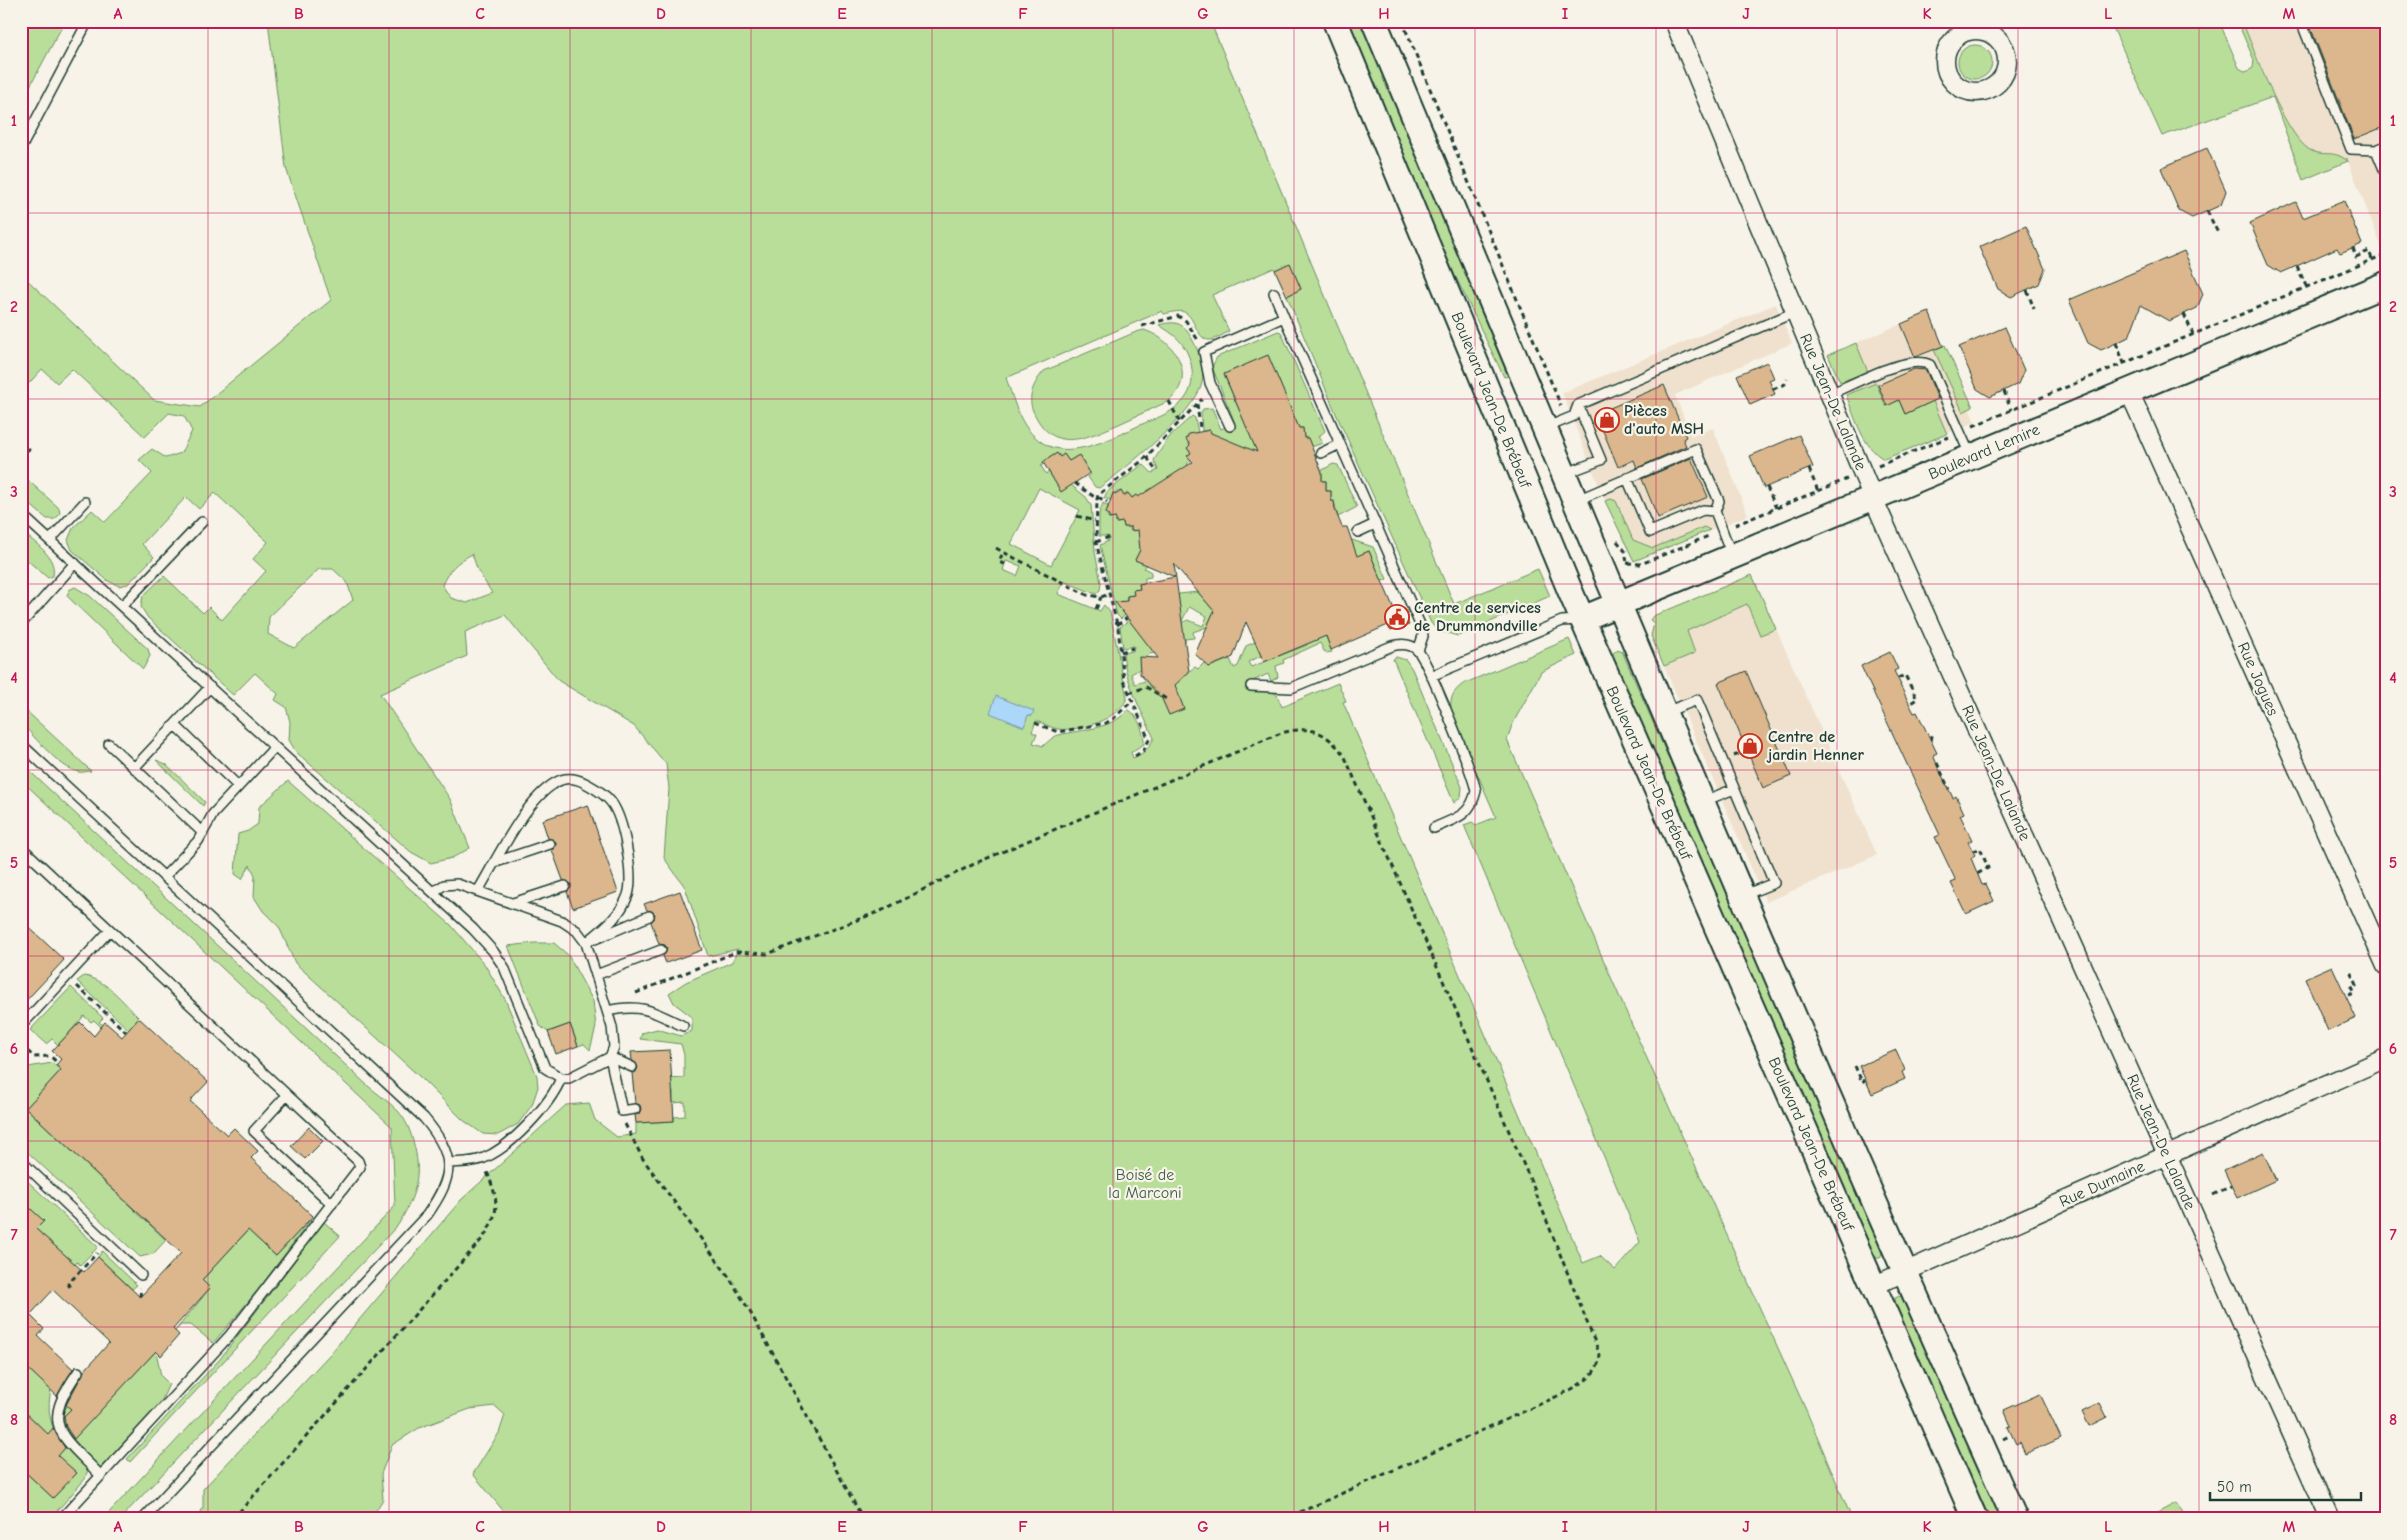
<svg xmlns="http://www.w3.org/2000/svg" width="2407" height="1540" font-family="'Comic Neue',sans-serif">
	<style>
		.built { fill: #efe1cd }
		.green { fill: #b9de99; stroke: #6c8e66; fill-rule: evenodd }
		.water { fill: #acd7f8; stroke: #7499aa }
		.building { fill: #dcb78d; stroke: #1f3d34 }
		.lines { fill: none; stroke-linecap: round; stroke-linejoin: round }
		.lane-casing { stroke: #1f3d34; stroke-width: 12 }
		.street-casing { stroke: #1f3d34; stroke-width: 21 }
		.secondary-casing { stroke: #1f3d34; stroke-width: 28 }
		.path { stroke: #1f3d34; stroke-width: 3; stroke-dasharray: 5 4; stroke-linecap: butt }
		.lane { stroke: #f7f3e8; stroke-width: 9 }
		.street { stroke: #f7f3e8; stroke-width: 18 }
		.secondary { stroke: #f7f3e8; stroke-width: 24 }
		.grid { fill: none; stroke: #c2185b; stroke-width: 1; stroke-opacity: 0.55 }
		.labels { text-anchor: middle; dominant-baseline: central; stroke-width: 4.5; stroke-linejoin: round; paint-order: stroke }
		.street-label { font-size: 16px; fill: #1f3d34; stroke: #f7f3e8 }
		.poi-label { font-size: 16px; font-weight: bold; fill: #1f3d34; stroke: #f7f3e8; text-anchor: start }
		.park-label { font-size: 16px; fill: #3e5d48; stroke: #f7f3e8 }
		.neatline { fill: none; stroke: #c2185b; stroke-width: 2 }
		.grid-label { font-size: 16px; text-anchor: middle; font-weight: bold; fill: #c2185b }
	</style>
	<rect width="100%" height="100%" fill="#f7f3e8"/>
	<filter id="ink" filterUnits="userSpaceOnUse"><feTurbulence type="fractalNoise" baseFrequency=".02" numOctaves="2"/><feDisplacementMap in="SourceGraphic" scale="10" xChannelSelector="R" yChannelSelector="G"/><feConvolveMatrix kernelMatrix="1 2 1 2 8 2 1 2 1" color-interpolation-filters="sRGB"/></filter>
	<g filter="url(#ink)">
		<path class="built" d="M2242,21h144v229l-3,1 -35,-90 -45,19 -29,-83z
			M1776,304l16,39 -117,52 16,41 22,-8 35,87 -114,46 -29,-60 -43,-108z
			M1929,312l46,110 -91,37 -7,-4 -12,-16 -37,-84z
			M1752,575l125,280 -111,47 -115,-266 3,-13 -4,-3 7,-6z"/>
		<path class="green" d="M21,21h44l-44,82z
			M268,21h942l244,583 84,-35 12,27 -92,40 -21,-6 -6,-7 -94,-207 -50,-120 14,-7 -11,-25 -15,6 -1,-2 -62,27 17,36c-5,3 -12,8 -18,9 -14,2 -16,-24 -27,-28 -6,-2 -14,1 -20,2l-2,-3 -156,67c9,24 13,50 37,65 27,18 72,-6 97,-18 14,-6 30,-11 41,-22 18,-17 13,-48 -4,-65 -5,-5 -12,-9 -18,-13 18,-5 24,-2 33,14 7,12 13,30 10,44 -6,29 -78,87 -103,105l-4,-1 -7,-10 3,-3 -12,-19 -10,6 -5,-7 -4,3 -3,-4 -14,9 1,2 -3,2 5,8 3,-2 12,19 10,-6 15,12 5,8 4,47 6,31 -1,7 -4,4 -33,-13 -5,13 42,17 4,-6 6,7 17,86c-8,21 -48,34 -69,31 -7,-1 -15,-6 -22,-8l-4,11 5,2 -4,9 10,3c5,-4 10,-10 16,-11 23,-6 52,-5 69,-25 9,2 17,25 16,34l-13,8 2,6c10,-4 16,-10 21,-20 -13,-28 -28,-54 -31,-85l10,-2 1,-5 -11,2 -3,-21 9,-7 4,5 43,-22 3,-9 19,-2 16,19 -7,16 -14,5 1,6 -9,1v3l-28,11 -8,1 -9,15 -9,5 4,10c18,-7 46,-4 60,-17l3,2 6,-6 5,4 21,-8 4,9 4,-2 8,-20 9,-4 6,14 -13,6 3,5 56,-22v-5l17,-8 8,20 -7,1 -5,-10 -37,17 1,3 -8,3 2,11 -7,4 -3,-7 -22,10 -1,5 31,4 6,14 56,-24 8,18 -3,1 240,561 17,-7 15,14 25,-28 -176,-417 8,-3 4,3 20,-8 -44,-102c-3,-15 -1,-22 11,-31l106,-45 7,16 -35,17 -29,53 -5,15 128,292 171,378 46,109h-1342l-37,-45 26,-41 6,-18 -10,-9 -25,3 -51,19 -27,17 -11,29 2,25 -12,20h-173l5,-12v-18l127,-135 131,-154 105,-95 23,-2 6,17 22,17 19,-3v-11l38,-2v-4l11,-1v-14l-12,1v-11l-39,2 -1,-13 51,-3v-23l-3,-11 -41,-5 2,-6 15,-4 24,7 11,-5v-14l-18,-14 -5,-10 17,-11 46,-20 6,-13 -30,7 -23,-69 -21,-29 5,-70 -3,-24 -32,-38 -75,-45 -54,-66 -40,17 2,24 -87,38 70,105 20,49 -18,10 -21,5 -20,-11 -115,-100 -7,-12 1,-18 -4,-15 -11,-7 3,-6 -23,-21 -22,22 -85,-77 -7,-11 2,-11 21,-20 39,37 6,-6 13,13 44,-49 -13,-12 15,-17 -53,-49 -16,16 -13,-12 -44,47 12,13 -26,27 -9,2 -11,-5 -36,-31 -4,-10 5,-12 19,-18 13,12 47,-49 -13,-13 13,-11 14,9 15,-5 11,-22 -8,-15 -15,-3 -24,24 -73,-68 -15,14 -15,-14 -21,23v-118l133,126 46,7 131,-107 -45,-132zM1039,488l41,22 -29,55 -40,-21zM472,554l6,17 14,22 -25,10 -16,-5 -9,-13c7,-16 15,-23 30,-31zM1006,561l15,5 -4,10 -14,-6zM319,569h14l14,13 6,18 -59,48 -26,-14 1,-17zM1189,607l18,9 -4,10 -15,-6 -7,3z
			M1347,21h14l147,355 -4,1 -54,-112z
			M2110,21h109l20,47 7,4 7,-4 1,-8 -17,-39h5c12,28 44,119 70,130 15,6 20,-2 36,10l-45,19 -30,-83 -111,39z
			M1958 62a17 17 0 1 1 34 0a17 17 0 1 1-34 0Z
			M1144,330c31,10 54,46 25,71 -17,8 -33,15 -50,23 -33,14 -65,31 -85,-11 -8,-15 0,-31 10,-42l92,-39z
			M1278,331l3,1 44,99 -7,6 5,6 -15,5v-10h-4l-1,-10h-4l-31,-72 -44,19 43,98 -56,-40 -1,-3 -8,1 -1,-18 2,-4 9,-1 9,21 14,-6 -23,-56 5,-10z
			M1856,343l12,29 -28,10 -12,-27z
			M1945,345l28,62 -10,5 -29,-62z
			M1876,383l10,23 13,-6 6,14 28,-13 14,33 -63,25c-22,-12 -29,-42 -38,-64z
			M1192,416l3,2 3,14 -8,2v11l-3,3 4,5 -4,3 4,4 -4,4 4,5 -50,31 -5,-5 -4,3 -4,-5 -4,3 -3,-5 -7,2 -3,7 -7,-2 3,-6 36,-28 9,9 6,-3 -4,-10 16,-24z
			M1333,464l5,1 19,42 -19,10 -4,-16h-3v-10h-5v-10h-4v-9h-3z
			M21,474l38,34 1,6 -5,5h-8l-26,-22z
			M1611,499l5,2 17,39 20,8 51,-21 6,3 -76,31 -29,-60z
			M1103,503l5,3 -2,7 3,6 7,-1 1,5 6,-1 1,5h7v4l7,-1 8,9 -11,21 12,5 -3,3 7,4v5l-6,1v5l-6,1 1,5 -7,1 1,5 -7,1 -2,19 -4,4 -4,-4 -17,-70 8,-4 -2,-5h-7v-22z
			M21,531c14,12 36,25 32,45l-5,2 -27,-23z
			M1349,539l24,8 14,32 -5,2 -13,-30 -15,7z
			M1752,575l24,54 -16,6 -13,-31 -60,27 8,22 -31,13 -13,-30 3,-13 -4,-3 3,-4z
			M75,587l15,9 58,53 2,7 -7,13 -76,-73 2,-6z
			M1618,649l4,2 241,555 19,47 -2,5h-5l-4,-6 -178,-408 -77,-181 -3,-10z
			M1396,657l10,3 6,9 50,118 -1,10 -7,6 -61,-144z
			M21,706l67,62 3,3c-4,0 -9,2 -12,1 -19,-3 -44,-35 -58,-49z
			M156,760l10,4 39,38 -2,4z
			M21,763l347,323c10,8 21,16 30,25 8,9 12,19 15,30 10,33 2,56 -15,84l-278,294h-17l292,-313 -3,-79 -371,-347z
			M288,781l163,144 34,40 20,34 32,77 1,11 -6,18 -14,19 -20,11 -15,-1 -20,-14 -42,-42 -126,-115 -16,-36 -16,-16 -9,-14 1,-22 -5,-10 -8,14 -7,-5 3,-40 10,-3 10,-7 1,-17z
			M534,943h20l14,12 25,46 3,26 -6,23 -6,-6 -6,2 -8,-22 -22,8 -8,-6 -32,-80z
			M84,976c22,3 40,27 55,42l-10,12 -52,-49z
			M71,987l32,31 -4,4 4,3 -2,2 -7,-7 -3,2 -7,-6 -26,29 -6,-6 -6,5 -16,-14z
			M21,1061l7,6 24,-4 9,7 -35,38 140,132 -13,14 -13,3 -119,-111z
			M21,1175l77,72 -18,18 -3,-3 -2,2 -39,-35 7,-8 -22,-21z
			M313,1216l-54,73 -46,54 -22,-18h-10l-6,6 35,-43 -8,-8 46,-50 28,26z
			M324,1222l16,14 -210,226 -3,-3 93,-100z
			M102,1251l35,34 -5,4 -34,-32z
			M1900,1296l4,2 5,11 94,210h-13l-93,-207 -2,-14z
			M156,1351l5,25 8,8 -9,20 -61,65 -39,-46 6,-26 12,-20 12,11 -28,31 16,15z
			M21,1362l30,28c-8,38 11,55 37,79l-3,10 -35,40h-29v-51l32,30 23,-25 -33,-31 6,-7 -28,-27z
			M2176,1503l12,16h-31l-2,-5z"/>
		<path class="water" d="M996,696l38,15 -2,5 -4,-1 -4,12 -34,-14z"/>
		<path class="building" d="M2308,21h78v105l-32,13z
			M2207,148l19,43 -5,14 -29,13 -13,-7 -18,-43z
			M2344,201l18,43 -22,9 -3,-5 -56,25 -13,-8 -18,-42 46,-21 7,16z
			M2026,226l19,43 -6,15 -28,13 -13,-8 -19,-42z
			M2184,251l19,43 -6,14 -28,13 -28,-16 -12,32 -28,13 -13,-7 -19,-43z
			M1290,263l11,26 -14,7 -12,-26z
			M1929,312l14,34 -28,11 -14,-33z
			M2005,327l19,43 -6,14 -28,13 -13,-8 -18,-42z
			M1268,355l31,73h4l1,10h4l14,34v9h4v10h5v10h3l1,9 7,17h5l10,29 12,-5 25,58 6,-2 9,18 -19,5 -2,-5 -57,25 -5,-14 -62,26 -18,-40 -13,35 -24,10 -14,-13 19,-43 -40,-47 15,108 -14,13 9,24 -15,6 -7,-16 -22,-25 -1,-17 19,1 -43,-56 12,-1v-5l7,-1 -1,-5 7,-1 -1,-5 36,-7 -40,-17 5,-10 -2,-20 -7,1v-4h-7l-1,-5 -7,1v-5l-7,1v-4l-3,-2 7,-20 4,1 4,-3 3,5 4,-3 4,5 4,-3 2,2 55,-35 -6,-6 4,-3 -4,-5 3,-3 -4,-6 3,-5 21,-4 1,3 46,19 -33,-78z
			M1767,362l7,16 -5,2 6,14 -25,11 -13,-30z
			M1914,369l12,1 12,29 -33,15 -6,-14 -12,6 -9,-21z
			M1664,385l22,52 -3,2 3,7 -49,22 -3,-8 -16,7 -22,-53z
			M1799,435l14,32 -49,21 -14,-32z
			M1057,453l3,4 4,-3 5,7 10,-6 11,18 -29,19 -18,-30z
			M1691,458l17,39 -50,21 -16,-39z
			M1890,652l8,17 -4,2 7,14h-1l14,28 3,-1 20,41 -4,2 6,14 14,29 3,-2 8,17 -4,2 12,25 -4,2 7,13 -4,3 11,27 4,-1 8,17 -28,13 -15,-31 5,-2 -21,-44 5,-2 -79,-169z
			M1746,671l45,105 -28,12 -45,-105z
			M588,805l30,87 -45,16 -6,-16 4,-4v-4l-8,-4 -11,-30 4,-4v-4l-8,-4 -6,-18z
			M680,891l22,59 -36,13 -3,-7 4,-8 -2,-3 -6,-1 -8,-22 3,-3 1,-5 -3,-3 -5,-1 -3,-6z
			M21,920l43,40 -43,46z
			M2332,966l24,52 -28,13 -23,-53z
			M139,1018l69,64 -18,19 37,34 7,-7 24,23 -7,7 62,58 -37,40 -28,-26 -46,50 8,8 -37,41 6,6 -18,21 -5,-5 -82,88 -8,-12 -2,-11 7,-7 -5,-4 18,-34 25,-28 -56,-53 -23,25 14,14 -6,7 35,33 -16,27 -36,-34v-162l23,21 -8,8 48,43 14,-15 42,40 41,-44 -155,-145 35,-38 -5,-5 5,-6 -9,-8 28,-29 14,14 11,-14 17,15z
			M570,1024l8,22 -22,8 -8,-22z
			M670,1050l4,71 -38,2 -1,-8 4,-1 2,-5 -1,-4 -5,-2 -3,-30 4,-1 2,-5 -6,-7 -1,-8z
			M1896,1050l9,20 -3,2 3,7 -33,15 -13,-28z
			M309,1127l14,14 -18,18 -14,-13z
			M2263,1152l13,28 -39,18 -13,-28z
			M2040,1394l21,44 -36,16 -5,-12 -4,2 -8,-17 3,-1 -7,-16z
			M2100,1403l7,14 -18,9 -7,-14z
			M21,1408l27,26 5,-6 12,20 -7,8 19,17 -24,25 -32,-30z"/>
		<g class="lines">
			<defs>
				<path id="lane" d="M2301,21l50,128 25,1
					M2386,146l-10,4 10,24
					M21,148l67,-127
					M1274,293l10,24
					M1830,394c22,-9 78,-41 100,-29l41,92
					M1578,405l217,-93
					M1230,426l-20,-43 -6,-31 80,-35 138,312 1,7 -5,15
					M1545,428l29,-12 4,-11 23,55 -37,14
					M1321,453l19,-9
					M1627,478l23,54 53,-22 12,1
					M1575,501l121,-52 23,52 -4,10 17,45
					M21,514l452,415 20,22 11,16 41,101 16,10h8l41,-21 4,-10 -2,-20 -26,-84 -9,-12 -15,-10 -105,-37 -13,1 -11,7
					M1358,532l17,-8
					M50,540l35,-38
					M122,606l80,-84
					M21,624l54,-61
					M1431,676l131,-55 17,-1
					M1251,686l40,2 101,-42c8,-2 18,-3 25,4 11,10 55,122 59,141 -6,26 -21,27 -42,37
					M1666,712l31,-12 77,183 -30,12
					M175,725l63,61
					M21,744l403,374c32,38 31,57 3,97l-284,304
					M109,744l94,89
					M135,767l75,-80
					M1704,801l30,-12
					M21,847l337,314 2,6 -130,168 -169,184
					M496,862l54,-18
					M164,877l34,-36 15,-27 62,-67
					M478,891c18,-30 47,-91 77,-108 11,-7 21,-5 32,1 9,5 18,10 24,18 13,17 23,73 17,93 -8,22 -25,34 -42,48
					M513,903l52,-17
					M595,939l54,-23
					M596,975l65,-25
					M607,1011c34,-8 46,0 76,15
					M21,1026l89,-96
					M610,1057l12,54 13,-2
					M610,1057l22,10
					M287,1095l-33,36 78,73
					M21,1161l120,114
					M449,1163c11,-1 24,0 35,-5 26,-10 67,-54 77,-80
					M78,1372c-39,55 -17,62 23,104"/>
				<path id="street" d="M1674,21l199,477 457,1021
					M1945 61a31 31 0 1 1 62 0a31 31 0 1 1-62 0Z
					M2129,391l257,575
					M1873,1286l513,-228"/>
				<path id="secondary" d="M1335,21l236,572 404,926
					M1374,21c210,501 418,1003 641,1498
					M1582,619l804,-335"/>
			</defs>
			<use href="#lane" class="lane-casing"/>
			<use href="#street" class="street-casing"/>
			<use href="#secondary" class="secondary-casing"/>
			<path class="path" d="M1402,21l159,385
				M2207,211l11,22
				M2353,248l3,9 13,-6 3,8
				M2297,266l9,20
				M2027,290l7,19
				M2184,314l9,20
				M1142,326l36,-10 8,5 12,19
				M2116,343l8,20
				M1773,389l12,-5 2,-5
				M2004,391l7,19
				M1169,401l11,22
				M1197,404l3,24
				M1973,426l413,-172
				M21,457l9,-9
				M1147,457l9,14
				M1878,466l71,-29
				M1809,469l9,22
				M1075,483l22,16
				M1767,487l9,21
				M1098,497l9,5
				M1077,516l18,5
				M1735,525l112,-46
				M1617,541l8,10 2,12
				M1096,542l16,-6
				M996,548l7,4
				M1627,563l14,1 70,-29
				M1005,564l-6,-2 4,-10 84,43 14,2 8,-3
				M1096,609l5,-12
				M1117,625l10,-7
				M1121,652l12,-4
				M1898,678l7,-3 12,24 -8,5
				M1129,693l17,-6 22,13
				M1035,723l23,9 48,-9 7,-4 19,-18
				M1931,735l1,8
				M1135,756l8,-5 6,-11 -25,-59 -6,-53 -22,-86 1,-43 1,-4 44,-34 60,-62
				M1734,756l12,-5
				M1937,763l12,26
				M1973,851l7,-3 8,20 -11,6
				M77,986l49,46
				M636,993l100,-41 31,2 77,-29 39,-15 93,-47 305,-130c31,-8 44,-2 63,22l189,431 67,169c-2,26 -33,36 -53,46l-262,118
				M2348,995l6,-2 -3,-6 5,-2 -7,-16
				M21,1045l13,12 16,-1 8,7
				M1855,1066l7,16 3,-2
				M625,1124l18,35 86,118 20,33 114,209
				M2213,1195l18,-9
				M70,1287l-2,-3 29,-31
				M140,1297l1,-9
				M2003,1439l8,-4
				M233,1519l250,-281c17,-27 16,-36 4,-66"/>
			<use href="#lane" class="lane"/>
			<use href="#street" class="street"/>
			<use href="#secondary" class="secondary"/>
		</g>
	</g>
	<path class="grid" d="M208,21v1498M389,21v1498M570,21v1498M751,21v1498M932,21v1498M1113,21v1498M1294,21v1498M1475,21v1498M1656,21v1498M1837,21v1498M2018,21v1498M2199,21v1498M21,213h2365M21,399h2365M21,584h2365M21,770h2365M21,956h2365M21,1141h2365M21,1327h2365"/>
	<defs>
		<symbol id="shop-ring" viewBox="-11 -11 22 22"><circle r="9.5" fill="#f7f3e8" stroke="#c8321e" stroke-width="1.5"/><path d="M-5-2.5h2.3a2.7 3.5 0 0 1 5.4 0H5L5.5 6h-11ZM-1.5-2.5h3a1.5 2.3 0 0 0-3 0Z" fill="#c8321e"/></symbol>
		<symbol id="civic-ring" viewBox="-11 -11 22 22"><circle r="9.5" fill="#f7f3e8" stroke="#c8321e" stroke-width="1.5"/><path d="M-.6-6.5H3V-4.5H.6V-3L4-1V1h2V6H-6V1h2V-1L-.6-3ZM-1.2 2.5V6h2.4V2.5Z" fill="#c8321e"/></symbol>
	</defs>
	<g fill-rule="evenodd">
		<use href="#shop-ring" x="1593" y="406" width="28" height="28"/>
		<use href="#civic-ring" x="1383" y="603" width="28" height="28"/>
		<use href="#shop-ring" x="1736" y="732" width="28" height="28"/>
	</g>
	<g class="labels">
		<g class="street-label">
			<text transform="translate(1491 400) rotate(68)">Boulevard Jean-De Brébeuf</text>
			<text transform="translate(1833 402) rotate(67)">Rue Jean-De Lalande</text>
			<text transform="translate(1984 452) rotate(-23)">Boulevard Lemire</text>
			<text transform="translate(2258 679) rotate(66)">Rue Jogues</text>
			<text transform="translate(1649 773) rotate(66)">Boulevard Jean-De Brébeuf</text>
			<text transform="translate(1996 773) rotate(66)">Rue Jean-De Lalande</text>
			<text transform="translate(2161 1142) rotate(66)">Rue Jean-De Lalande</text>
			<text transform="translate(1811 1144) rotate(66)">Boulevard Jean-De Brébeuf</text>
			<text transform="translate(2102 1184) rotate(-24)">Rue Dumaine</text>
		</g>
		<g class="poi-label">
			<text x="1624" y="411">Pièces<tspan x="1624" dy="18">d'auto MSH</tspan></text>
			<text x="1414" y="608">Centre de services<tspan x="1414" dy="18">de Drummondville</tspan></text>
			<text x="1768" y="737">Centre de<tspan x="1768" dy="18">jardin Henner</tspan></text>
		</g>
		<g class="park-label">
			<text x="1145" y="1175">Boisé de<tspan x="1145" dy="18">la Marconi</tspan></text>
		</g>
	</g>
	<rect width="2407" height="1540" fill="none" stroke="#f7f3e8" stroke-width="55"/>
	<path d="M2210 1492v8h151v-8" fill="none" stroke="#1f3d34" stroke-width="2.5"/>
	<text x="2217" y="1492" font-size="15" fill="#1f3d34" stroke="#f7f3e8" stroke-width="4" paint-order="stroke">50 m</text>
	<rect x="28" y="28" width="2352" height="1484" class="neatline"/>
	<g class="grid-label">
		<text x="118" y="19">A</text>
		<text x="299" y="19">B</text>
		<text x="480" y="19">C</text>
		<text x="661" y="19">D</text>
		<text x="842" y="19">E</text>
		<text x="1023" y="19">F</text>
		<text x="1203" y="19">G</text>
		<text x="1384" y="19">H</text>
		<text x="1565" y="19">I</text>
		<text x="1746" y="19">J</text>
		<text x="1927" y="19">K</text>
		<text x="2108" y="19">L</text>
		<text x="2289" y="19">M</text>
		<text x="14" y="126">1</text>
		<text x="2393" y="126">1</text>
		<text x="14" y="312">2</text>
		<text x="2393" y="312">2</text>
		<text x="14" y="497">3</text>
		<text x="2393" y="497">3</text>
		<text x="14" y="683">4</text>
		<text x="2393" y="683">4</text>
		<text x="14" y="868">5</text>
		<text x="2393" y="868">5</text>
		<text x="14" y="1054">6</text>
		<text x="2393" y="1054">6</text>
		<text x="14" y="1240">7</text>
		<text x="2393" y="1240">7</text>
		<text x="14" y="1425">8</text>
		<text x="2393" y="1425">8</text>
		<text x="118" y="1532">A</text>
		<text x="299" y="1532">B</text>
		<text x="480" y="1532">C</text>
		<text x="661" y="1532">D</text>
		<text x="842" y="1532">E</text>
		<text x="1023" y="1532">F</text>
		<text x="1203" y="1532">G</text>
		<text x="1384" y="1532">H</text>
		<text x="1565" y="1532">I</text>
		<text x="1746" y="1532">J</text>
		<text x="1927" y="1532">K</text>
		<text x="2108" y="1532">L</text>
		<text x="2289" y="1532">M</text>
	</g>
</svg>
